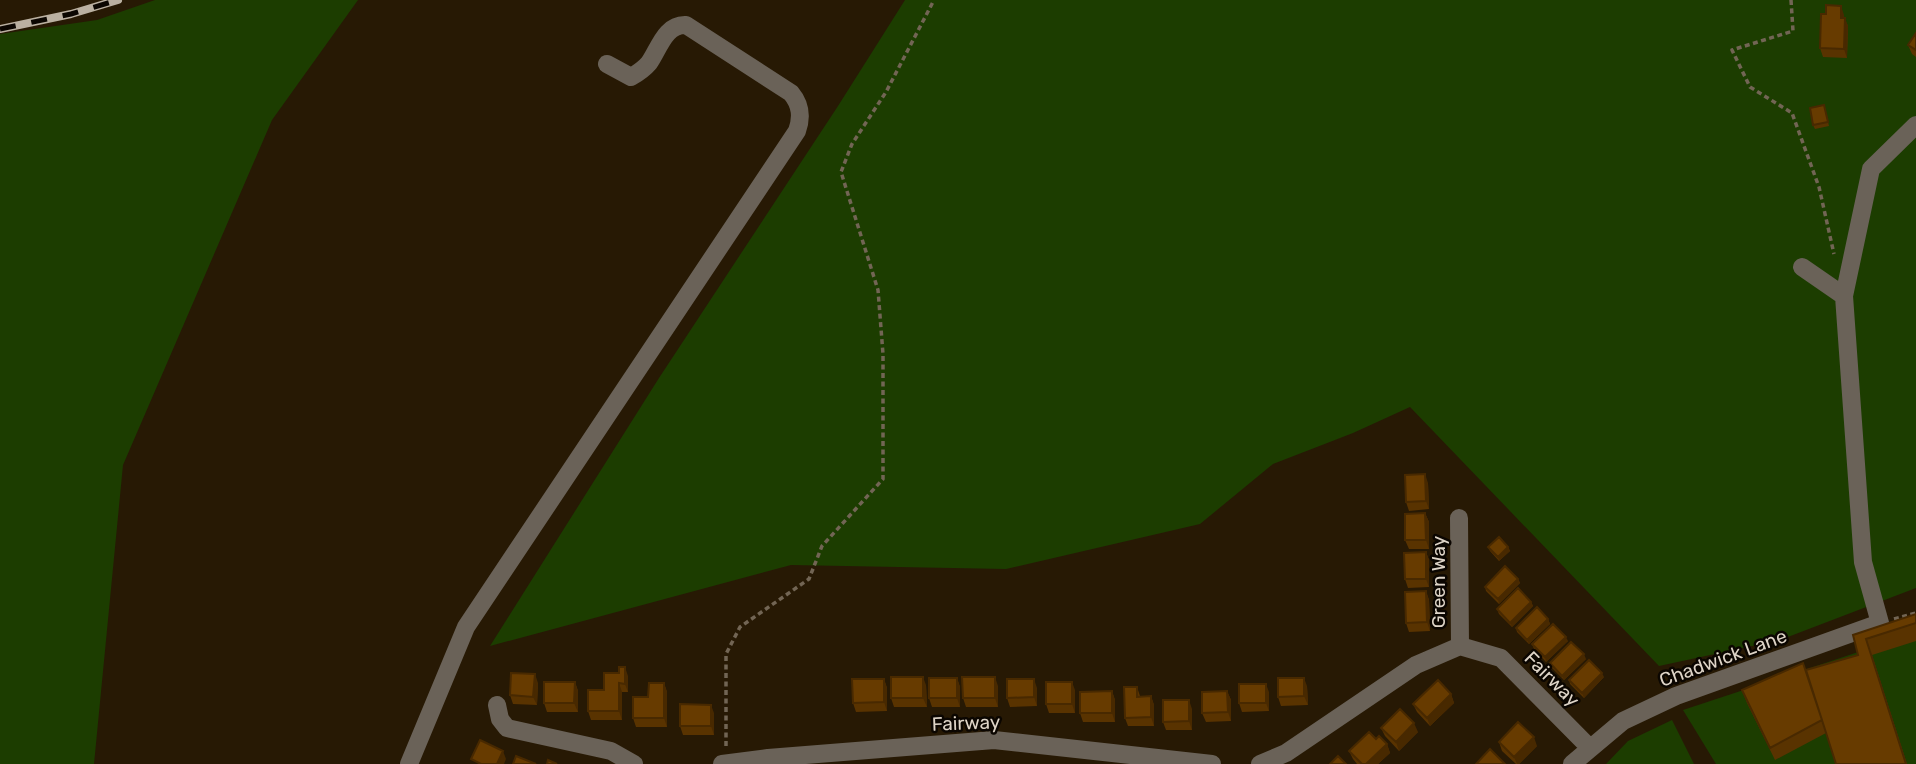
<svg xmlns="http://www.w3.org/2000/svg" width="1916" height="764" font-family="Rubik,sans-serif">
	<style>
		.green { fill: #1c3d00 }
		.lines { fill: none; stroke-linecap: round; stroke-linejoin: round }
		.path { stroke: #726554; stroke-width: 3.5; stroke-dasharray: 5 3.5; stroke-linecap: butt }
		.minor { stroke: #6a6258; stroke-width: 18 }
		.rail-casing { stroke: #bab0a1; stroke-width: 8 }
		.rail { stroke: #0b0601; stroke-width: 5; stroke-dasharray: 16; stroke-linecap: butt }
		.wall { fill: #593300 }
		.shaded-wall { fill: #482900 }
		.building { fill: #673b00; stroke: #482900; stroke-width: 2 }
		.labels { text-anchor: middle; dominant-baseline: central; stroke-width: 5; stroke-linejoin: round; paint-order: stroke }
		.street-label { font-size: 19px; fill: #ded4c7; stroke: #0b0601 }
	</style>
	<rect width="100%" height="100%" fill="#271904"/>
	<path class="green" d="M155,0h203l-86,120 -149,345 -29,299h-94v-730l97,-14z
		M905,0h1011v588l-136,52 -121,26 -249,-259 -57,26 -80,31 -73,60 -194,45 -215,-4 -301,81 169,-268 179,-272z
		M1916,633v131h-200l-33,-54z
		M1672,720l22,44h-88l22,-23z"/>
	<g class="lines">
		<path class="path" d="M1791,0l2,31 -61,19 18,37 42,26 27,74 15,67
			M1894,619l22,-6
			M726,746v-92l14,-27 69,-48 13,-33 61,-67v-125l-5,-64 -37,-118 11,-28 34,-52 48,-92"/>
		<path class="minor" d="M1802,267l42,29
			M1459,518l1,128
			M497,705l3,14 7,9 104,23 23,13
			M409,764l57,-137 331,-496c5,-14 4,-26 -6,-38l-105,-68c-21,-1 -27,24 -37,38 -5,6 -11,10 -18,14l-24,-13
			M722,764l46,-6 226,-18 218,24
			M1260,764l26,-11 130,-88 44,-19 41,12 89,90
			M1572,764l51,-43 53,-25 204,-73 -17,-61 -19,-266 27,-127 45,-44"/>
		<defs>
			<path id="rail" d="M0,29l71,-15 47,-14"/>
		</defs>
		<use href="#rail" class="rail-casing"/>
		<use href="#rail" class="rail"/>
	</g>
	<path class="wall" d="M1844,15v3l4,8 -1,32 -24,-1 -3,-9z
		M1916,33v24l-4,-3 -4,-9z
		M1824,105l5,21 -14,3 -2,-4z
		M1428,483l1,26 -20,2 -3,-9z
		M1425,513l4,9v27h-20l-4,-9z
		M1488,547h20l2,4 -11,10 -9,-10z
		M1426,552l3,8v27l-21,1 -3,-9z
		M1518,579l2,4 -21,21 -13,-13 -1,-4z
		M1426,591l3,9 1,31 -21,1 -3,-9z
		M1531,602l2,4 -21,21 -13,-13 -2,-5z
		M1916,614v27l-44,14 35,109h-71l-10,-31 -51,27 -28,-57 -5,-13 116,-35 -5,-20z
		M1548,619l2,5 -21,20 -12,-12 -1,-4z
		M1568,641l-22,21 -12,-13 -2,-5z
		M1586,659l-22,21 -13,-13 -1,-4z
		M628,676v16h-6v28h-31l-3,-9 16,-21z
		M1604,677l-20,21 -14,-14 -1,-4z
		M957,678l3,9v20h-28l-3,-9z
		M884,679l3,9v23l-31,1 -3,-9z
		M575,682l3,9v21h-31l-3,-9z
		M538,683l-1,22 -24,-1 -3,-9z
		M664,683l3,9v35h-31l-3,-9 15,-21z
		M926,685l1,22h-33l-3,-9z
		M998,686v21h-32l-3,-9z
		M1307,686l1,19 -27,1 -3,-9z
		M1137,687l3,9h11l3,9v21h-26l-3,-8z
		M1037,688v18l-27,1 -3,-9z
		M1075,690v23h-26l-3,-9z
		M1112,691l3,9v22h-32l-3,-9z
		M1227,691l4,9v21l-25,1 -4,-9z
		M1269,692v19l-27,1 -3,-9z
		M1451,694l3,9 -24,23 -13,-14 -4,-8z
		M1192,709v21h-26l-3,-8z
		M714,713v22h-31l-3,-9z
		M1381,728l37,4 -19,19 -14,-15z
		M1499,742l38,4 -18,18h-3l-14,-13z
		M1387,744l3,9 -12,11h-21l-4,-5 -4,-8z"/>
	<path class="shaded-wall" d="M1841,6l3,9v11l-3,-8z
		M1845,18l3,8 -1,32 -3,-9z
		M1425,474l3,9 1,26 -3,-8z
		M1425,513l4,9v27l-3,-9z
		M1508,547l2,4 -11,10 -1,-4z
		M1426,552l3,8v27l-3,-8z
		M1518,579l2,4 -21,21 -1,-5z
		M1426,591l3,9 1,31 -3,-9z
		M1531,602l2,4 -21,21 -2,-4z
		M1548,619l2,5 -21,20 -2,-4z
		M1566,637l2,4 -22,21 -1,-5z
		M1584,654l2,5 -22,21 -2,-4z
		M625,667l3,9v16l-3,-8z
		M1602,673l2,4 -20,21 -2,-5z
		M535,674l3,9 -1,22 -4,-8z
		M923,677l3,8 1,22 -4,-9z
		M995,677l3,9v21l-3,-9z
		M957,678l3,9v20l-3,-9z
		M1304,678l3,8 1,19 -4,-9z
		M884,679l3,9v23l-3,-9z
		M1034,679l3,9v18l-3,-9z
		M575,682l3,9v21l-4,-9z
		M1072,682l3,8v23l-3,-9z
		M619,683l3,9v28l-3,-9z
		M664,683l3,9v35l-3,-9z
		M1266,684l3,8v19l-3,-8z
		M1112,691l3,9v22l-3,-9z
		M1227,691l4,9v21l-3,-9z
		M1451,694l3,9 -24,23 -3,-8z
		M1151,696l3,9v21l-3,-9z
		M1189,700l3,9v21l-3,-9z
		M711,705l3,8v22l-3,-9z
		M1414,723l4,9 -19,19 -3,-9z
		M1534,737l3,9 -18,18h-2l-3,-7z
		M1387,744l3,9 -12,11h-12z
		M503,751l3,8 -2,5h-7z"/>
	<path class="building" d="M1826,5l15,1v12h4l-1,31 -24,-1 1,-34h5z
		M1916,33v17l-8,-5z
		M1824,105l4,17 -15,3 -3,-17z
		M1425,474l1,27 -20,1 -1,-27z
		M1425,513l1,27h-21v-26z
		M1499,537l9,10 -10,10 -10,-10z
		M1426,552v27h-21l-1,-26z
		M1505,566l13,13 -20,20 -13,-12z
		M1518,588l13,14 -21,21 -13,-14z
		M1426,591l1,31 -21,1 -1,-31z
		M1537,607l11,12 -21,21 -11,-12z
		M1916,614v9l-50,16 40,125h-70l-30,-94 52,-15 -5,-20z
		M1553,624l13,13 -21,20 -13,-13z
		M1571,642l13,12 -22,22 -12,-13z
		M1589,660l13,13 -20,20 -13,-13z
		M1803,663l19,57 -52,28 -28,-58z
		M619,667h6v17l-6,-1v28h-31v-21h16v-17h15z
		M511,673l24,1 -2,23 -23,-2z
		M891,677h32v21h-32z
		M962,677h33v21h-32z
		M929,678h28v20h-28z
		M1278,678h26v18l-26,1z
		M852,679h32v23l-31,1z
		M1007,679h27v18l-27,1z
		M1438,680l13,14 -24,24 -14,-14z
		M544,682h31l-1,21h-30z
		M1046,682h26v22h-26z
		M649,683h15v35h-31v-21h15z
		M1239,684h27v19h-27z
		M1124,687h13v10l14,-1v21l-26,1z
		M1112,691v22h-32v-21z
		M1227,691l1,21 -26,1v-21z
		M1163,700h26v21l-26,1z
		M680,704l31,1v21h-31z
		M1400,709l14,14 -18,19 -15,-14z
		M1518,722l16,15 -20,20 -15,-15z
		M1369,732l7,7 3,-3 8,8 -21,20h-4l-13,-13z
		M480,740l23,11 -6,13h-16l-10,-5z
		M1490,749l15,15h-29z
		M516,756l20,8h-23z
		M1338,756l8,8h-16z
		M548,760l9,4h-10z"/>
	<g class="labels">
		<g class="street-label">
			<text transform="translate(1438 582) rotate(-90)">Green Way</text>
			<text transform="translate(1723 658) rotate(-20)">Chadwick Lane</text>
			<text transform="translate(1552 679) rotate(45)">Fairway</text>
			<text transform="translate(966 723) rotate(-2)">Fairway</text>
		</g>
	</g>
</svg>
